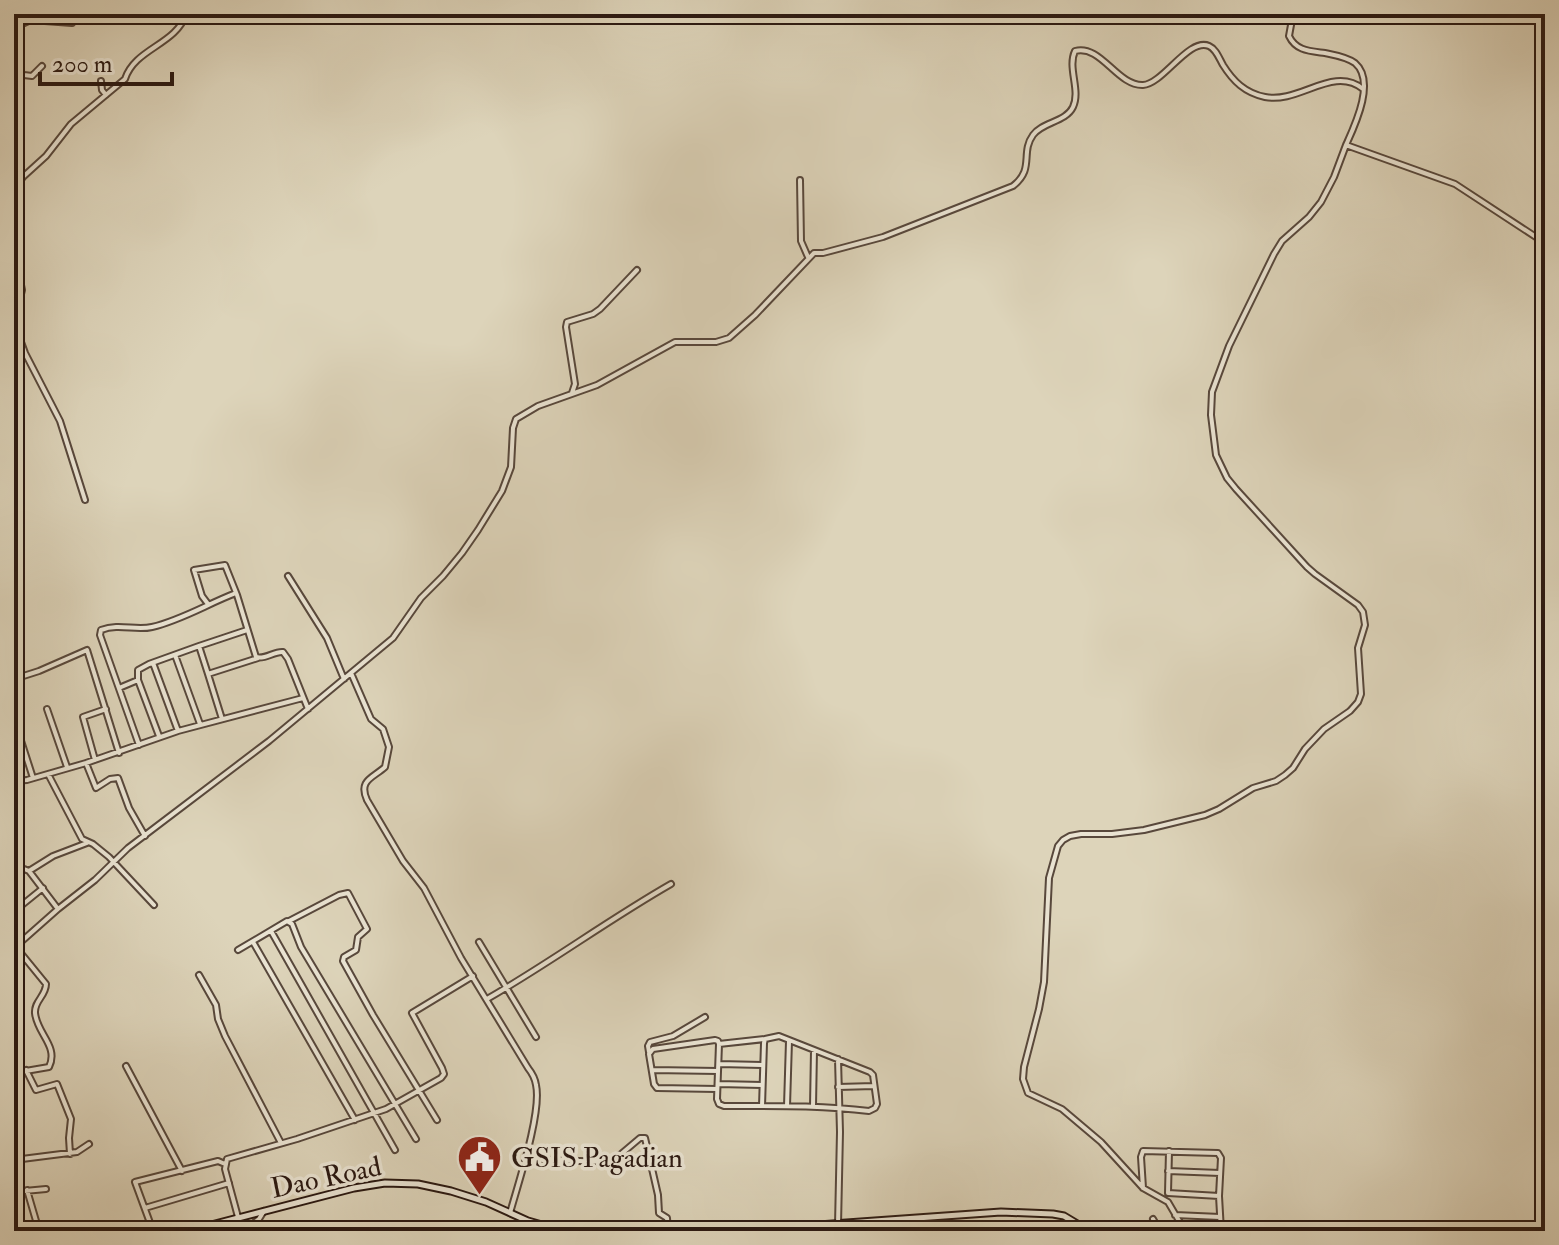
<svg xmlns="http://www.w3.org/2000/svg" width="1559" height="1245" font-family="'IM FELL Double Pica',serif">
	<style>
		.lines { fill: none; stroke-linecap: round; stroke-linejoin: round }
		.street-casing { stroke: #58483c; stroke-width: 8 }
		.secondary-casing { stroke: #2b1912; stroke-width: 9 }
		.street { stroke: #e9e3d2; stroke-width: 4 }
		.secondary { stroke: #e9e3d2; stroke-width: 5 }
		.labels { text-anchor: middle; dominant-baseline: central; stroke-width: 7; stroke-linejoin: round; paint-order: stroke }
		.poi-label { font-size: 28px; fill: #2b1912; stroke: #e9e3d2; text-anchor: start }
		.street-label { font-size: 28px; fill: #2b1912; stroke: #e9e3d2 }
	</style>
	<rect width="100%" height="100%" fill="#ddd4ba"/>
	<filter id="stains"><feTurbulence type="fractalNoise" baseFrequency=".0025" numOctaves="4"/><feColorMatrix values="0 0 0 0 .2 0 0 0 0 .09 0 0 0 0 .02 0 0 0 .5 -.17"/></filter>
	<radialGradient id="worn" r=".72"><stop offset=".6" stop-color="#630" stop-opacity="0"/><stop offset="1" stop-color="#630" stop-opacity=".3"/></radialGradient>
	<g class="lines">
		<defs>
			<path id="street" d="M1293,14l-4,22c7,15 21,15 36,17 10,2 22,4 30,10 21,18 0,62 -9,82l109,39 90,59
				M14,28l17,-8 41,3
				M14,68l10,7 8,1 10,-10
				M101,81l1,9 4,5
				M800,180l1,61 7,16
				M14,188l10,-12 22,-20 25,-32 54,-45c10,-31 51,-34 61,-65
				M14,269l5,6 3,15 -5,20 1,24 7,19 35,68 25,79
				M572,393l3,-9 -9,-57 1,-5 26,-8 7,-5 37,-39
				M288,576l39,62 17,41
				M208,604l-6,-8 -8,-26 31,-5 12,30 19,62c9,3 18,-6 27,-5l5,7 20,50
				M199,646l48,-16
				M175,655l25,69
				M153,663l25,68
				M351,673l20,46 12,10 6,18 -4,20c-12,11 -27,13 -18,33l36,61 21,27 37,70 67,110c4,5 7,10 8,17 6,27 -18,99 -26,128
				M14,679l25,-8 48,-21 32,103
				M119,688l19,-8
				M47,709l20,58
				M14,719l19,59
				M222,719l-14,-45 50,-16
				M159,736l-21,-56v-10l11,-6 50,-18 9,28
				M139,745l-39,-110 1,-5c19,-7 34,1 51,-3 30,-7 55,-23 84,-34
				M95,760l-12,-43 23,-8
				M86,763l10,25 14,-9 8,-1 11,30 16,28
				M48,774l34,65 11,5 16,13 45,48
				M14,781l13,-1 59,-17 92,-32 125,-33
				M29,871l24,-15 34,-13
				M14,874l10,-5 5,2 29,38
				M22,905l21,-17
				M289,921l50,-26 9,-2 19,36 -9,8 -2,13 -12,7 -1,4 30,54 64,105
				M271,931l124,219
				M253,942l102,178
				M479,942l57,95
				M14,948l44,-39 37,-29 33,-32 141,-107 124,-103 28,-40 22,-22 19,-23 16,-23 24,-39 9,-24 2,-39 3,-9 22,-13 59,-21 78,-43h41l13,-4 26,-23 59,-62h9l60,-16 130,-51c22,-17 7,-33 20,-51 9,-13 33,-13 40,-28 8,-17 -6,-39 2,-56 26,-7 42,35 68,34 20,-1 46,-48 66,-39 7,3 10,12 14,19 10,16 22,28 42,32 34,7 68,-32 98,-8
				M238,950l49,-29 5,3 9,23 115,192
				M199,975l17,30 2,14 7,17 56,107
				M487,999c63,-36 121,-79 184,-115
				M649,1052l-1,-6 2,-4 23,-6 32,-19
				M838,1059l2,73 -2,93
				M719,1064l43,1
				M126,1066l56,105
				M26,1070l10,20 21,-6 14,35 -2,19 1,16
				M652,1070l66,1
				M14,1073l35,-6c10,-21 -12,-33 -14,-54 -1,-12 11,-17 11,-29l-31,-38
				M718,1084l44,1
				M838,1087l36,-1
				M717,1089l-60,-1 -3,-4 -5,-30 4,-5 62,-9 3,1 1,3
				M762,1106l2,-63 1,-4 14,-3 91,36 3,3 4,29 -2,4 -6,3c-48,-6 -96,-5 -145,-5l-5,-2 -2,-5 2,-55 46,-5
				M787,1106l2,-65
				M813,1106l1,-56
				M525,1159l82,3 7,-2 26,-22h5l13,57 1,18 8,5 1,13
				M14,1160l63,-8 12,-8
				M1168,1171l52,2
				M1143,1188l-2,-31 2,-6 75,2 3,5 -2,38 2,35
				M27,1190l12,41
				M14,1192l32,-3
				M1168,1193l51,3
				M1168,1193l1,-42
				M145,1208l84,-25
				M1175,1215l45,2
				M238,1217l-13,-48 2,-10 70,-20 89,-30 55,-31 3,-4 -2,-6 -30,-55 61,-37
				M1153,1219l7,12
				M276,1229l2,2
				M153,1231l-18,-49 83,-21 7,3
				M244,1231l15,-12 5,-8
				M528,1231v-10
				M1185,1231l-17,-29 -25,-14 -42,-46 -39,-33 -34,-16 -5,-14 1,-12 15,-58 5,-27 5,-104 9,-32 5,-6 7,-4 11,-2h31l32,-4 61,-15 14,-6 34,-21 23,-7 9,-6 8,-7 12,-19 19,-20 26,-18 8,-9 3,-8 -3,-46 7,-23 -2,-13 -5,-7 -43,-31 -8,-7 -71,-78 -9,-11 -11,-23 -5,-40 1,-23 17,-46 45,-92 8,-13 27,-24 12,-15 13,-25 12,-32"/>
			<path id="secondary" d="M188,1231l166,-43 31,-5 33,1 33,7 35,11 42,19 35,10
				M734,1231l267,-19 52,2 11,2 25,15"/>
		</defs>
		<use href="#street" class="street-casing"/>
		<use href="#secondary" class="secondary-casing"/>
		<use href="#street" class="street"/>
		<use href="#secondary" class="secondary"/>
	</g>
	<defs>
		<symbol id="civic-pin" viewBox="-11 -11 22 30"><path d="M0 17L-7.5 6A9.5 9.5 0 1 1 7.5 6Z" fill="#8f2418" stroke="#e9e3d2"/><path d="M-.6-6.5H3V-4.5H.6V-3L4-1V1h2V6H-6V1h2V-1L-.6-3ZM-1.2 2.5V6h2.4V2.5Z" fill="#fff"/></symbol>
	</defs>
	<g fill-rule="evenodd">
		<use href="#civic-pin" x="454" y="1132" width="51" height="69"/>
	</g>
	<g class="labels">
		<g class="poi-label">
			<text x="511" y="1158">GSIS Pagadian</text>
		</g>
		<g class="street-label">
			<text transform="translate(326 1178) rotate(-12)">Dao Road</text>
		</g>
	</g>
	<rect width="1559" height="1245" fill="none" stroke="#ddd4ba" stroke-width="48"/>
	<rect x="16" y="16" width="1527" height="1213" fill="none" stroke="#2b1912" stroke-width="4"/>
	<rect x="24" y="24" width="1511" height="1197" fill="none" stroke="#2b1912" stroke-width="2"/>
	<path d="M40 72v12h132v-12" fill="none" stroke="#2b1912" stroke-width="4"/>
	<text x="52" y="72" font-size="24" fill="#2b1912" stroke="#e9e3d2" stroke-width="6" paint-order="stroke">200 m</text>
	<rect width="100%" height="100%" filter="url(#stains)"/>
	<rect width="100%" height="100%" fill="url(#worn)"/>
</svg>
